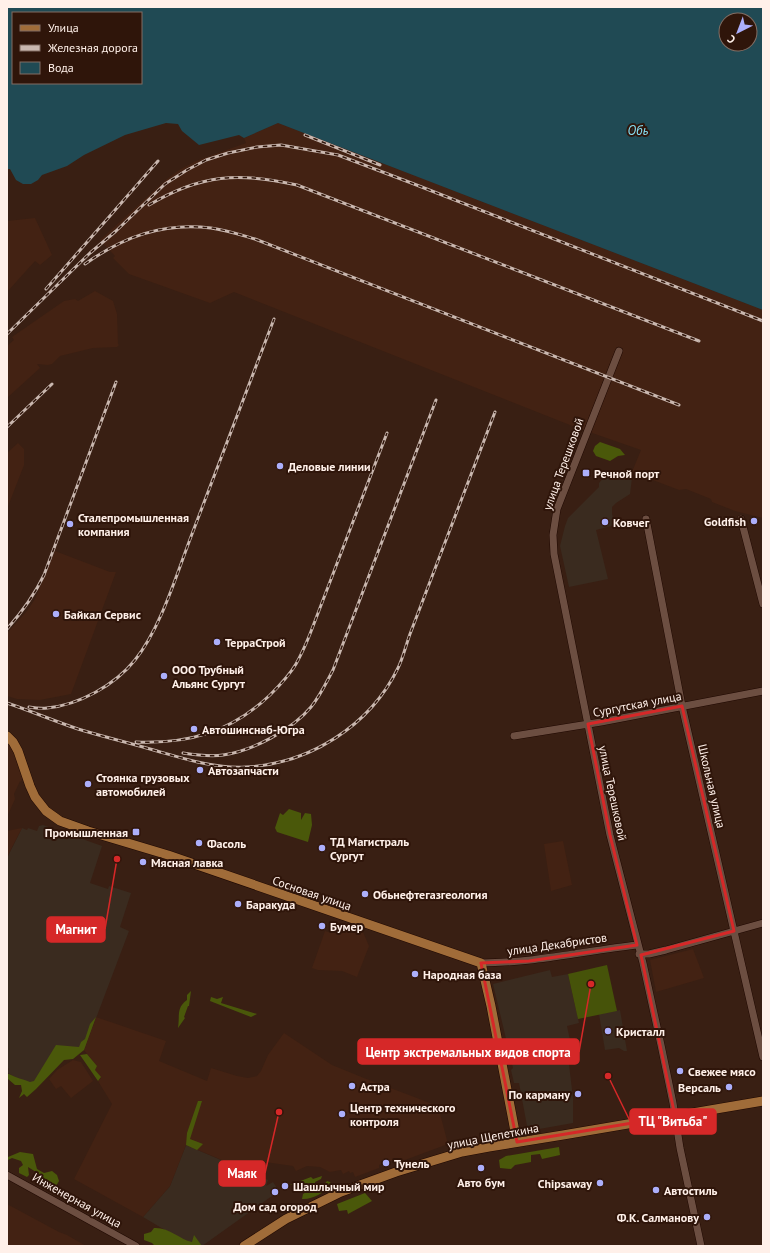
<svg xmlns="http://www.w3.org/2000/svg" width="770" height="1253" font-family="'PT Sans',sans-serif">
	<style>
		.commercial { fill: #3a2b1f }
		.built { fill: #432213 }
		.green { fill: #465309 }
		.forest { fill: #4a580a }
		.water { fill: #204a54; fill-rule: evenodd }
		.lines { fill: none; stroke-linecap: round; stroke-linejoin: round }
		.minor-casing { stroke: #1f0801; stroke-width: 8 }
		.major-casing { stroke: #1f0801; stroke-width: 10 }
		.minor { stroke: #6c4e41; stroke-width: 7 }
		.major { stroke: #a06c39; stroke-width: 9 }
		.rail-casing { stroke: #c9b7af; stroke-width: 3 }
		.rail { stroke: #2f150a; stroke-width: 1.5; stroke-dasharray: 4.5; stroke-linecap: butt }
		.marked { fill: none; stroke: #d62828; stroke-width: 3; stroke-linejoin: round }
		.poi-dot { fill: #acaffb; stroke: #2f150a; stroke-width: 1.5 }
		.labels { text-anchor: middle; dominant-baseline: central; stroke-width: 4; stroke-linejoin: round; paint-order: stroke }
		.street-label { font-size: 12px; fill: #fff0e9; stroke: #2f150a }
		.poi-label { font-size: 12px; font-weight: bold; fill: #fff0e9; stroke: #2f150a; text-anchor: start }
		.water-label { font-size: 13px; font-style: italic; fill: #86e1f6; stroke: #2f150a }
		.leader { fill: none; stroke: #d62828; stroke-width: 1.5 }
		.callout-dot { fill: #d62828; stroke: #2f150a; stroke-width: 1.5 }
		.callout { fill: #d62828; stroke: #d62828; stroke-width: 1.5 }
		.callout-label { font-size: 13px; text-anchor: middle; font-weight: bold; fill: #fff }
	</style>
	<rect width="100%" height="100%" fill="#391f13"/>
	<path class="commercial" d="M628,472l4,6 -2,16 -14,9 -4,4v7l3,11 -19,5 12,49 -39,8 -9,-41 5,-20 3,-8 31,-31v-4l5,-6 9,-4z
		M43,825l59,21 -12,37 18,6 1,-3 22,7 -11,34 9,4 -45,119 -20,2 -31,38 -26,-18 2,-3 -2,-2v-209l15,-30 5,2 1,-2 9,3 2,-5z
		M550,970l2,7 16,-3 11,49 -12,3 4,19 -3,11 5,42v25l-45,8 -9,-48h-5l-3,-13 2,-2 -20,-84z
		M620,1010l7,41h-3l-5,-3 -14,2 -6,-36z
		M186,1145l82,35 -2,6 7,-4 6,9 -77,55h-10l-49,-29 27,-31z"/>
	<path class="built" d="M278,123l485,187v208l-28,-7 -23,-9 -1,-3 -25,-10 -7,1 -47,-18 9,-22 -66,-23 -341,-135 -24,11 -81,-29 -16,-16 2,-2 -15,-16 67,-61 12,-9 17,-9 50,-18 -2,-5z
		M35,218l17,37 -12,10 -5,-4 -28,31v-71z
		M95,291l18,10 4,13 1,30 1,1 -2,2 -24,1 -33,8 -8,8 -4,1 -11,-1 3,4 -33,30v-52l7,-6 -2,-3 52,-36 11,-2 3,2z
		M18,443l6,6v16l-17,44v-56z
		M55,551l55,21h6l-45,122 -31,6 -23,-1 -10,-3v-63l20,-22 8,-12z
		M7,742l5,5 11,30 -2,5 -1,-1 -6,13 1,5 -8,18z
		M22,828l-11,21 -4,9v-27z
		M563,841l9,44 -21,6 -7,-47z
		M334,923l29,9 6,14 -12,31 -15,-6 -24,-1 -6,-2 13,-37 6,2z
		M693,949l11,29 -48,14 -6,-32z
		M96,1017l70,24 -7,20 48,20 4,-13 26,8 11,2 9,-2 4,-5 7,-16 16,-22 48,32 32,13 74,28 10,38 -43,16 -10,-1 -16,6v3l-24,9 -2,-5 -3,1 -1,-2 -6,3 -2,-4 -11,2 -10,-5 -13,-1 -11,5 -3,-5 -28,-4 -5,14 -74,-31 -16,41 -27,31 -69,-38 38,-75 -14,-23 3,-3 -6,-8 2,-4 -13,-16z
		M73,1060l8,2 12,19 -22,17 -10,-12 -5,3 -7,-10 8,-9z
		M7,1204l52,28 8,3 19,11h-79z"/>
	<path class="green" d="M607,965l10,46 -39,8 -10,-45z"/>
	<path class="forest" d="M600,442l20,7 5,6 -7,1 -8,5 -14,-5 -3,-5 2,-5z
		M289,809l12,4v7l4,-7 6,1 1,11 -4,17 -31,-10 -2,-4 5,-15 3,2z
		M191,991l-2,15h-1l-4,11 1,1 -7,10c2,-13 -2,-20 9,-28v-5z
		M211,997l6,2 6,-2 -2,6 36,11 -6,3 -41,-16z
		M96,1017l-12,33 -11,9 -9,1 -28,29 -9,8 -3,-3 -5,4 3,-7 -1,-6h-6l-7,-6 -1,1v-6h2c7,4 14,5 21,8l4,-1 22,-36 23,2 2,-5 4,-3 5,-15z
		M87,1054l10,12 -2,4 6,7 -3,4 -18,-26z
		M198,1101h4l-12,38 13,5 -6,6 -11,-5 1,-12z
		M559,1147l1,8 -18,4 -2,-5 -9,1v7l-16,3 -4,4 -11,-1 -1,-8 7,-4z
		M20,1152l13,2 4,15 7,4 8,-2 5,4 2,6 -3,5 -9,-4 -5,-6 -5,2 -1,-6 -8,-5 1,8 -2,2 -8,-4v-5l4,-3 -2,-4 -9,-3 -4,2v-3z
		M322,1176l-1,3 -6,3v4l5,-2 3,2 4,-5 3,1 2,4c-8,6 -20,14 -30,13l1,-5 5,-3 -11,-6h-7l21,-8 2,2z
		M365,1193l7,8 -24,13 -1,-4 -8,1 -2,-7z
		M154,1228c15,-1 25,11 38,14l2,-7 8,11h-47l-3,-3 -8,-3v-6l7,-2z"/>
	<path class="water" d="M7,7h756v303l-485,-187 -34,15 -5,-3 -40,10 -17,-14 -4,-7 -12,-1 -41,12 -41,20 -17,11 -25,9 -4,5 -7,4h-8l-7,-4 -6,-11h-3zM13,13h128v70h-128zM726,20h24v24h-24z"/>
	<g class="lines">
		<defs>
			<path id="minor" d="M619,351l-62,158 -4,26 1,19 56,281 33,128 18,82 12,58 7,45 21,98
				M646,519l36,187 81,351
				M741,519l22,85
				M514,736l87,-14 162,-31
				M639,954h10l17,-4 97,-27
				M481,963c52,0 104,-12 156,-18
				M7,1175l129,71"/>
			<path id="major" d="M7,736l6,6 5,9 12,35 5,11 11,14 14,10 28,10 80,24 313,108 10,43 26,136
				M244,1246l42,-27 55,-27 55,-20 66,-20 27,-5 74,-12 200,-34"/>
		</defs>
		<use href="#minor" class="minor-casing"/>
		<use href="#major" class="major-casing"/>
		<use href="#minor" class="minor"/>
		<use href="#major" class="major"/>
		<defs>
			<path id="rail" d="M305,135l75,30
				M149,205c52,-31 90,-33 148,-20l402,156
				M85,264c38,-27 78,-42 126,-36 15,2 30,7 44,11l424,166
				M46,289l112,-128
				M7,334l83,-81 26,-22 49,-47 22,-14 19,-10 22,-7 29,-6 24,-2 57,10 76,29 349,137
				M7,427l45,-43
				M7,629c15,-17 27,-33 37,-54l72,-193
				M7,703c24,8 47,18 71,26 26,8 52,14 79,22 28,8 59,18 89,16 63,-3 124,-41 152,-99 5,-10 8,-23 12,-34l85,-222
				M29,707c6,1 12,2 18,1 32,-3 68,-23 88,-48 26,-32 42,-87 57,-126 28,-72 55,-144 82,-215
				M136,742c53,2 95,-10 134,-47 9,-9 19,-19 26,-31 5,-9 10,-20 14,-30l77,-201
				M183,753c13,2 27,4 40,2 29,-4 69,-25 88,-48 9,-11 15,-24 22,-37l103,-270"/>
		</defs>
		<use href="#rail" class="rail-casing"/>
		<use href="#rail" class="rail"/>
	</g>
	<path class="marked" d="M682,706l52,225 -93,24 34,161 -158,26 -36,-179 48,-2 108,-16 -27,-110 -22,-111z"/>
	<g class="poi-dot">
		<circle cx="280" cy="466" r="4"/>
		<rect x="582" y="469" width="8" height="8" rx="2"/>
		<circle cx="754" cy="521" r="4"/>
		<circle cx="605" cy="522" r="4"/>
		<circle cx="70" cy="524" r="4"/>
		<circle cx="56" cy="614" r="4"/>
		<circle cx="217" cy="642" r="4"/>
		<circle cx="164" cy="676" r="4"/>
		<circle cx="194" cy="729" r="4"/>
		<circle cx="200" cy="770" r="4"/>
		<circle cx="88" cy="784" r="4"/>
		<rect x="132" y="828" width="8" height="8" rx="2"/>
		<circle cx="199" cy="843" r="4"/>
		<circle cx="322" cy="848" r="4"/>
		<circle cx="143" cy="862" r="4"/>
		<circle cx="365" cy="894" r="4"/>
		<circle cx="238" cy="904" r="4"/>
		<circle cx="322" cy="926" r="4"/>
		<circle cx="415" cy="974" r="4"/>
		<circle cx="608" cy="1031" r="4"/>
		<circle cx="680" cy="1071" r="4"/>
		<circle cx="352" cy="1086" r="4"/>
		<circle cx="729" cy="1087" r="4"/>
		<circle cx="578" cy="1094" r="4"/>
		<circle cx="342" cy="1114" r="4"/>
		<circle cx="386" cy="1163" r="4"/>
		<circle cx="481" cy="1168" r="4"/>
		<circle cx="600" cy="1183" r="4"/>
		<circle cx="285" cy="1186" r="4"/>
		<circle cx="656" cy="1190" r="4"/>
		<circle cx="275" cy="1192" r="4"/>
		<circle cx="707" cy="1217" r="4"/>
	</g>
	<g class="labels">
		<g class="street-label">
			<text transform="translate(563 464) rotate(-70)">улица Терешковой</text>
			<text transform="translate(637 704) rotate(-11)">Сургутская улица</text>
			<text transform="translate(712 786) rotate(77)">Школьная улица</text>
			<text transform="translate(613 793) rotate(78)">улица Терешковой</text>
			<text transform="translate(312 893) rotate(19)">Сосновая улица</text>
			<text transform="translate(557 944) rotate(-8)">улица Декабристов</text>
			<text transform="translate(493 1136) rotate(-11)">улица Щепеткина</text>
			<text transform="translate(77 1200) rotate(29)">Инженерная улица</text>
		</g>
		<g class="poi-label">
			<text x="288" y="466">Деловые линии</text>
			<text x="594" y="473">Речной порт</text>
			<text x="78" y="517">Сталепромышленная<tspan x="78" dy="14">компания</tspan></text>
			<text x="746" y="521" text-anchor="end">Goldfish</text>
			<text x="613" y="522">Ковчег</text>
			<text x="64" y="614">Байкал Сервис</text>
			<text x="225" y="642">ТерраСтрой</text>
			<text x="172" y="669">ООО Трубный<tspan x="172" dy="14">Альянс Сургут</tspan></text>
			<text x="202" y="729">Автошинснаб-Югра</text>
			<text x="208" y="770">Автозапчасти</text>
			<text x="96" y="777">Стоянка грузовых<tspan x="96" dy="14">автомобилей</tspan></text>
			<text x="128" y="832" text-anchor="end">Промышленная</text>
			<text x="330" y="841">ТД Магистраль<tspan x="330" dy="14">Сургут</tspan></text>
			<text x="207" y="843">Фасоль</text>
			<text x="151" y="862">Мясная лавка</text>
			<text x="373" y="894">Обьнефтегазгеология</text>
			<text x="246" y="904">Баракуда</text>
			<text x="330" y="926">Бумер</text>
			<text x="423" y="974">Народная база</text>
			<text x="616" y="1031">Кристалл</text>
			<text x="688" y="1071">Свежее мясо</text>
			<text x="360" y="1086">Астра</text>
			<text x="721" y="1087" text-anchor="end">Версаль</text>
			<text x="570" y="1094" text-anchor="end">По карману</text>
			<text x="350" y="1107">Центр технического<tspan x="350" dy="14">контроля</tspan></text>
			<text x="394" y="1163">Тунель</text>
			<text x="481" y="1182" text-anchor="middle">Авто бум</text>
			<text x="592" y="1183" text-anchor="end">Chipsaway</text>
			<text x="293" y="1186">Шашлычный мир</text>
			<text x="664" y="1190">Автостиль</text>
			<text x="275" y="1206" text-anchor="middle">Дом сад огород</text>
			<text x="699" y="1217" text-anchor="end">Ф.К. Салманову</text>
		</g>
		<g class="water-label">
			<text x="638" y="130">Обь</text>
		</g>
	</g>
	<path class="leader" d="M117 859L105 929M591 984L579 1052M608 1076L630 1121M279 1112L265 1173"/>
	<g class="callout-dot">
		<circle cx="117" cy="859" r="4"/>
		<circle cx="591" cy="984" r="4"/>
		<circle cx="608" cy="1076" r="4"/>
		<circle cx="279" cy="1112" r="4"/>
	</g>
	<g class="callout">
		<rect x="47" y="917" width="58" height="25" rx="4"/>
		<rect x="358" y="1039" width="221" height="25" rx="4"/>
		<rect x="630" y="1109" width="86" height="25" rx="4"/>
		<rect x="219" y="1161" width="46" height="25" rx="4"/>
	</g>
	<g class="callout-label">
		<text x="76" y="934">Магнит</text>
		<text x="468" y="1057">Центр экстремальных видов спорта</text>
		<text x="673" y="1126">ТЦ "Витьба"</text>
		<text x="242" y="1178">Маяк</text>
	</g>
	<rect width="770" height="1253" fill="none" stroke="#fff0e9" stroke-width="16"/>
	<rect x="12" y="12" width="130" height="72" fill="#2f150a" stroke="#826d63"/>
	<rect x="20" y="25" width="20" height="6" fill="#a06c39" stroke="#826d63"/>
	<text x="48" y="32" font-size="12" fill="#fff0e9">Улица</text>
	<rect x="20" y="45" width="20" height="6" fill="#c9b7af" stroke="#826d63"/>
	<text x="48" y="52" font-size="12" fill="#fff0e9">Железная дорога</text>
	<rect x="20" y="62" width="20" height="12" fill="#204a54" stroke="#826d63"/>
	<text x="48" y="72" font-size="12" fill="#fff0e9">Вода</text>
	<g transform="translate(738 32) rotate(222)"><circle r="19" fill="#2f150a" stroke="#826d63"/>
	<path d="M0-3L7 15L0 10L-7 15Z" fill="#acaffb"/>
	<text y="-6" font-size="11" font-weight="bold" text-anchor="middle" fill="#fff0e9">С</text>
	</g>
</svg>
